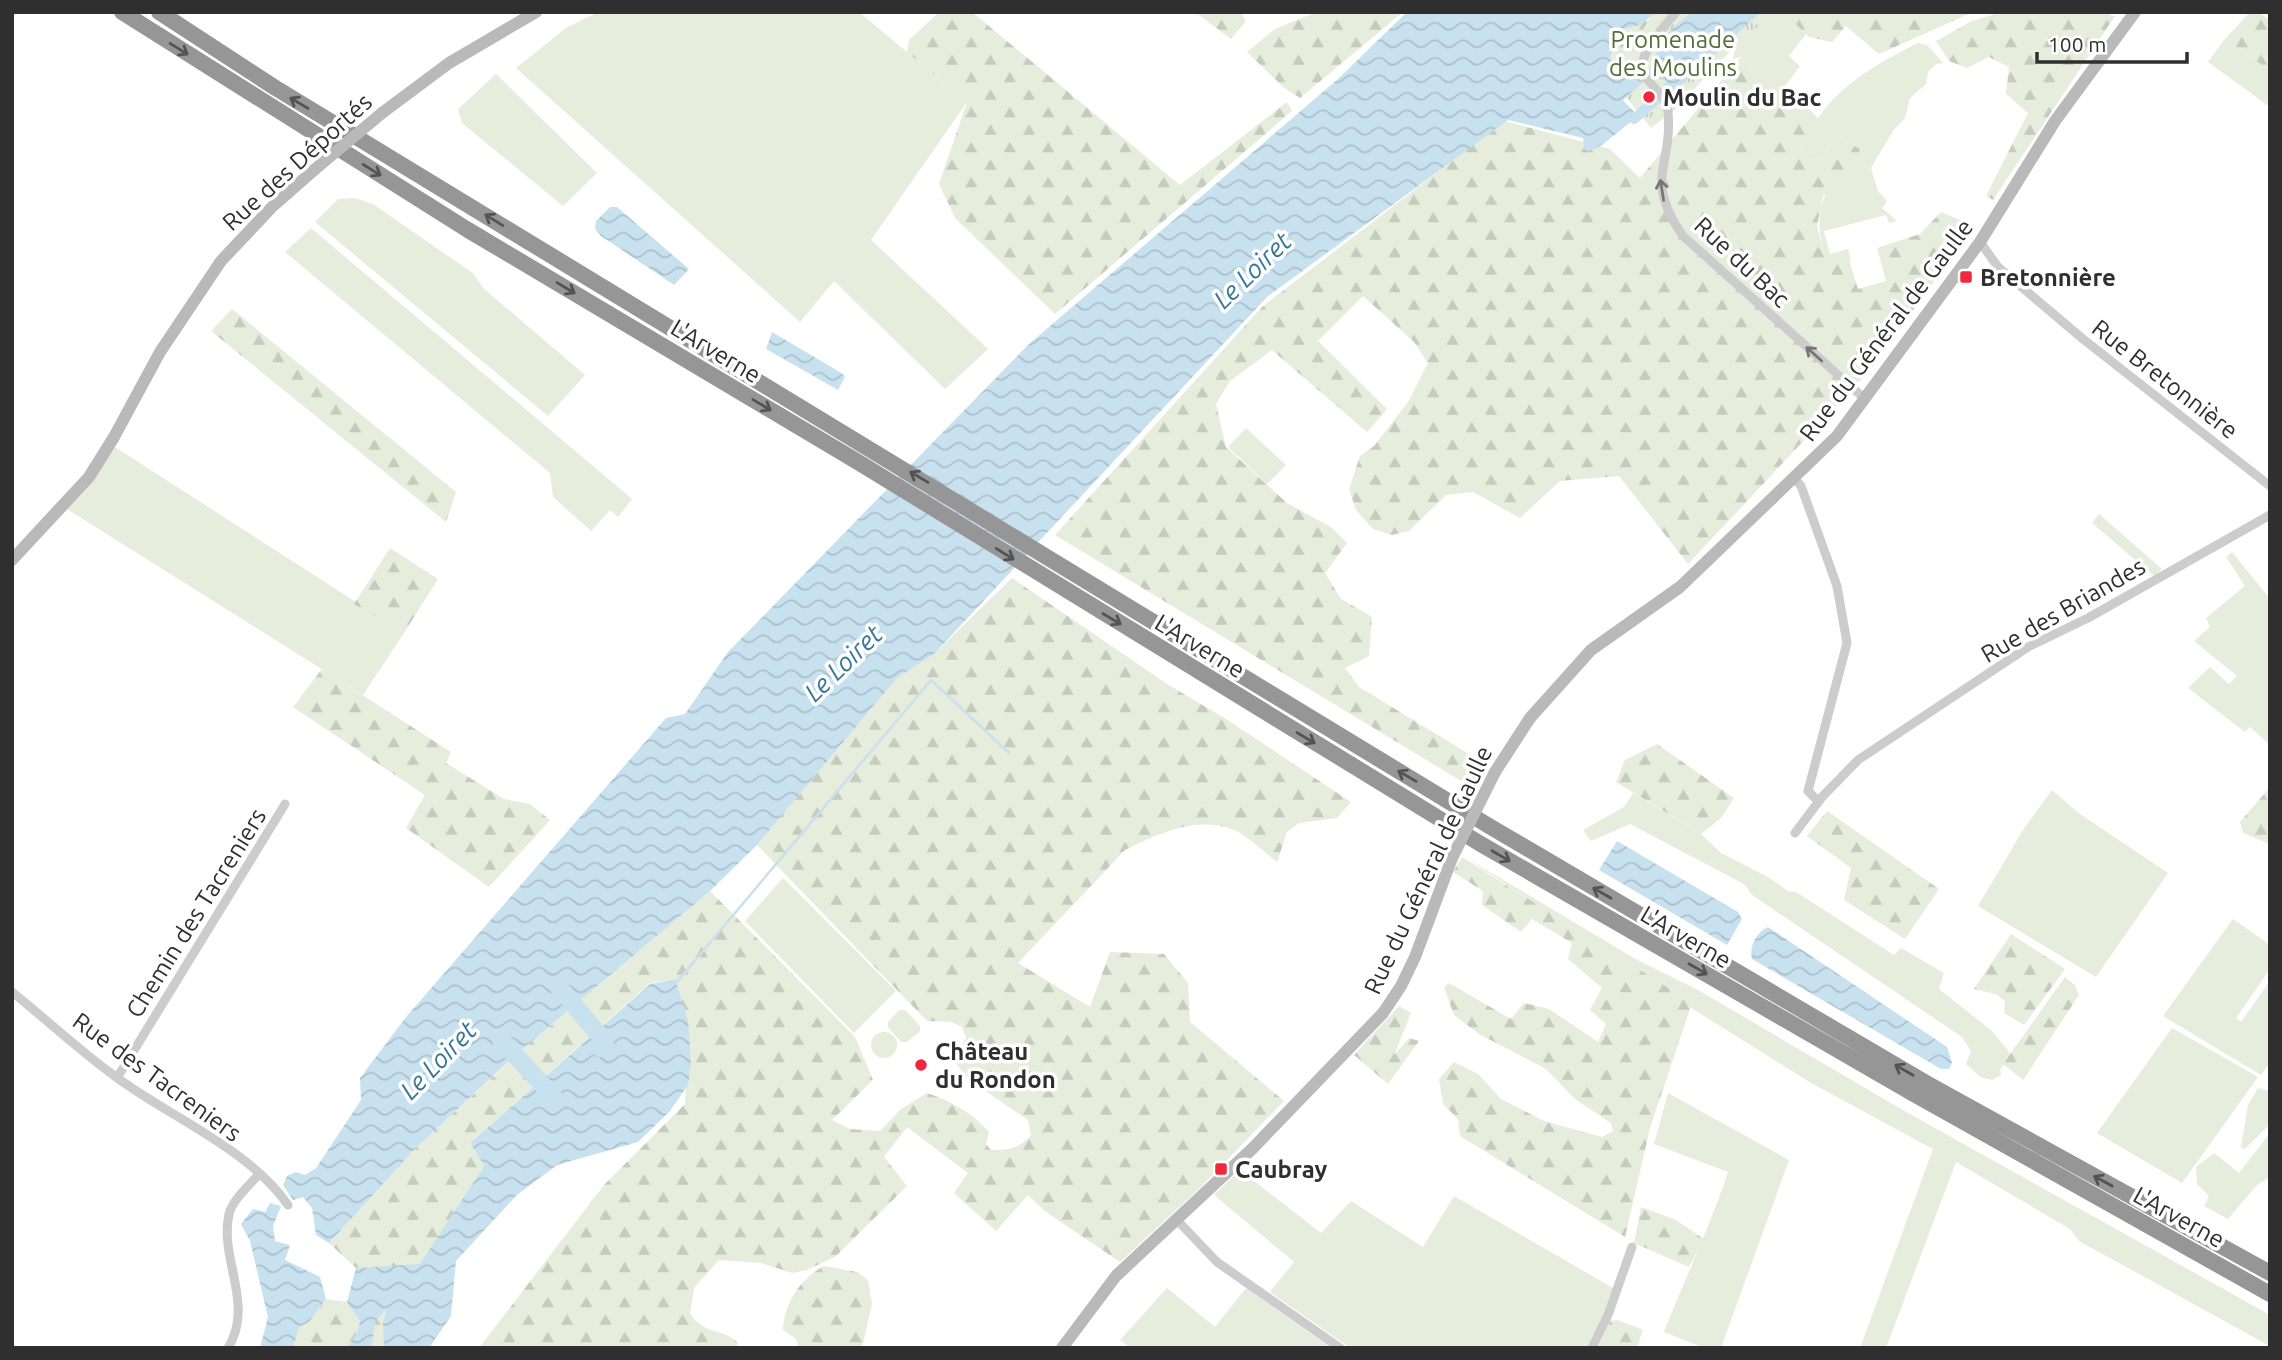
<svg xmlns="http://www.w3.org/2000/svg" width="2282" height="1360" font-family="Ubuntu,sans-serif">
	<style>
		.green { fill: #e6eddc }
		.forest { fill: url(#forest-firs) }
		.park { fill: url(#park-tufts) }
		.water { fill: url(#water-waves) }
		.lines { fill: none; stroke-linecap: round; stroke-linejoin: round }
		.stream { stroke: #c8e1ee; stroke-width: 2.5 }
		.canal { stroke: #c8e1ee; stroke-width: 10 }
		.river { stroke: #c8e1ee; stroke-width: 18 }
		.street { stroke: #ccc; stroke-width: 9 }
		.secondary { stroke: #b9b9b9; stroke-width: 12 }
		.highway { stroke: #969696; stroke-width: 16 }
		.secondary-bridge { stroke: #b9b9b9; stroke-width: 12 }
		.oneway { stroke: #535353 }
		.oneway2 { stroke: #767676 }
		.poi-dot { fill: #f1273d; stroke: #fff; stroke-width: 2.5 }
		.labels { text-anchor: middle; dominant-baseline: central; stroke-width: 7; stroke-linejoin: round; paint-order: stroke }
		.park-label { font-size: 24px; fill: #546e39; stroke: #fff }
		.poi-label { font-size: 24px; font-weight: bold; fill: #2f2f2f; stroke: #fff; text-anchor: start }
		.street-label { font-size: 24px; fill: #2f2f2f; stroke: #fff }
		.water-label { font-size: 26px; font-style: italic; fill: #377697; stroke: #fff }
	</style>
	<defs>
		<pattern id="forest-firs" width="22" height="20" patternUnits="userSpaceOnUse" patternTransform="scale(1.75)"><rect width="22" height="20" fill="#e6eddc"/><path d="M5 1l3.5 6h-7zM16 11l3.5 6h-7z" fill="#c6ccbd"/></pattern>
		<pattern id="park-tufts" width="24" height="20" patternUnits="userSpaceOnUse" patternTransform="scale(1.75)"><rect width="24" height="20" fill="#e6eddc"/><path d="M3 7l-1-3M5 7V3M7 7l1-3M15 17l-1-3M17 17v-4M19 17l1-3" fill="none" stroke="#c6ccbd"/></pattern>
		<pattern id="water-waves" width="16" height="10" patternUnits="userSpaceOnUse" patternTransform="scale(1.75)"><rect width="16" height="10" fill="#c8e1ee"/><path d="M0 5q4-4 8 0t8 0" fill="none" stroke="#acc1cc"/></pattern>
	</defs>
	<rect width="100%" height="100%" fill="#fff"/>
	<path class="green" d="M598,12h261l108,90 -96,138 117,109 -43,40 -111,-108 -34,41 -284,-254 50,-40z
		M1773,12h10l23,22 -17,22 11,10 -17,23 5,4 8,-1 9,8 -2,3 15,15c25,-36 61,-55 100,-75l9,2 16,18 -7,1 -8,8 -2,12 -16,14 -5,20 -12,13 -22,37 7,23 9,10 -5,7 15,13 -8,2 -3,-8 -62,16 6,23 18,-5 3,12 -26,-1c-14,-61 -1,-65 35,-111l-24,-14 -14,23 -18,1 -3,-20 -17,-27 -10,-25 -33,-30 -8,2 3,-16z
		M2224,40l46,30v37l-62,-45z
		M496,74l101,99 -34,33 -101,-83 -4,-14z
		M354,198l19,6 101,70 9,14 102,87 -37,41 -233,-194 23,-23z
		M311,228l321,271 -14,18 -8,-7 -19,21 -38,-34 -3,-24 -265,-221z
		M1246,428l40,37 -19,19 -39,-37z
		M115,447l289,186 -41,62 -296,-186z
		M2099,514l63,55 -8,7 -62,-53z
		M2232,552l38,47v146l-20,-18 -5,5 -57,-44 22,-21 19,17 8,-8 -43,-35 16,-14 -4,-9 39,-32 -19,-29z
		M2052,790l28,24 88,59 -72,104 -118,-71 45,-76z
		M1633,793l68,41 20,19 47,24 20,14 8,1 98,63 7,-7 43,25 -5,16 52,41 19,23 -10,17 1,5 -9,5 -12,-3 -14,-13 5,-13 -9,-14 -210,-142 -8,-11 -114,-60 -39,17 -8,-11 41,-23z
		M1465,857l172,103 61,30 203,119 369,206v31l-191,-105 -9,-12 -114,-67 -70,186h-26l73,-199 -122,-66 -118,-74z
		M783,878l113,113 -42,42 -109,-112z
		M2233,919l37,26v24l-34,49 5,4 29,-41v81l-9,13 -98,-59z
		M899,1010h6l15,16v5l-13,11h-6l-13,-15v-5z
		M2172,1028l86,49 -76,106 -85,-50z
		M871 1045a13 13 0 1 1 26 0a13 13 0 1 1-26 0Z
		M2258,1088l12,3v33l-25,25 -4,-1 7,-43z
		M1668,1093l121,67 -68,188h-17l-40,-16c21,-54 46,-105 64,-160l-74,-28z
		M2270,1133v44l-13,8 -29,34 -24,-13 5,-10 -12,-12 -1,-17 18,-14 25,20z
		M1240,1170l81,63 30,-32 72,46 31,-51 159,92 -5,20 -20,40h-238l-80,-56 24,-30 -80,-67z
		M1167,1288l48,39 31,-39 85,60h-201l-10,-8z"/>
	<path class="forest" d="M939,12h33l208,173 107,-83 5,9 -237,203 -100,-96 -16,-34 28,-82 -60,-50 2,-12z
		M1195,12h49l-2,3 4,6 -15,18z
		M1317,12h86l-103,86 -17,-11 -36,-35 28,-23z
		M1669,12l-33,59 -18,-6 -8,-8 15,-28z
		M1783,12h190l-94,42 -33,-28 -14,16 -23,-5z
		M2002,12h99l14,4 -122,184 -7,-4 42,-83 -22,-19 3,-27 -20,-10 -22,11 -18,-7 -13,-20 36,-20z
		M2250,12h8l12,8v50l-46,-30z
		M1741,57l33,30 10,24 23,-2 8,15 -14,15 3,20 18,-1 14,-23 24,14 -11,36 -26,11 -6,30 8,33 24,1 9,29 28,-8 -9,-33 43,-14 21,-22 33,14 -104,144 -182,194 -69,-88 -59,5 -40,37 -47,-26 -27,3 -37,36 -17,4 -19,-6 -17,-19 -7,-21 11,-33 14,-10 35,-45 19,-38 -14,-21 -51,-46 -45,45 69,68 -20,23 -95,-82 -42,31 -14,23 10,43 61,56 44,24 16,16 -22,30 16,26 31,18 -3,39 -24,12 14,19 128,78 -11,25 -421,-255 207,-228 242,-186 106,28 30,29z
		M232,309l224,183 -10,30 -235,-191z
		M390,548l48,31 -34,54 -50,-29z
		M1012,578l155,106 59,35 125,83 -14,16 -38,5 -12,9 -10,30c-13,-10 -30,-27 -45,-33 -37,-13 -74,5 -107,21l-107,113 72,44 20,-55 54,2 24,29 2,39 94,79 -82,85 -82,76 -74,-50 -18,-17 -32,36 -42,-38 14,-20 -61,-46 -23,30 23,29 -72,71 -28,13 -15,3 -31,-10 -42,-3 -25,28 -4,26c18,23 32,13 48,29l-1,5h-258l125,-163 81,-81 3,-85 -14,-40 -24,4 -180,160 14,23 -64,99 -64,3 -27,-25 87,-95 99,-92 195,-165 145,146 18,43 -41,40 18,9 30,2 21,-22 26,-16c22,7 47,21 62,39l-3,12 5,6c18,0 28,-1 40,-15l-3,-15 -60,-41 -13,-17 2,-10 9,-14 -4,-11 -10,-5 -25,-1 -170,-176 140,-167 38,-25z
		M322,669l129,83 -5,11 58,36 26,5 20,16 -61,67 -83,-59 19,-33 -132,-88z
		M1657,744l77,54 -13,20 -20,16 -85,-52 9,-22z
		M2270,787v57l-27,-11 -3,-11z
		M1827,811l112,78 -34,50 -61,-39 7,-32 -44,-32z
		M1462,857l230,146 -42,125 -25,109 -165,-101 -2,-17 -15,-15 -4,-25 15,-17 24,12 23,25 43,22 58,16 11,-6 -2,-8 -36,-24 -29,-30 -67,-35 -25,-19 -10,-28 5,-4 62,36 13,-16 25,6 49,33 8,-18 -16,-14 12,-22 -34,-29 4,-16 -40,-24 -11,13 -39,-27 1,-14 -30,-19z
		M2011,934l54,35 -41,56 -20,-12 1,-12 -9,-7 -22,-5z
		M2065,977l10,8 4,10 -56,85 -20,-16z
		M1399,1006l12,7 -17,42 15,-17 10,3 -31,43 -34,-29z
		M1641,1207l35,13 28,19 -15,28 -55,-24z
		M824,1266l33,6 11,8 4,24 -10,44h-63l-3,-9 -13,-9c1,-27 18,-52 41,-64z
		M326,1299l21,3 13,20 -4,13 -10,13h-53l6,-21 10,-5z
		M384,1308h4l-4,40h-12l3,-26z
		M1617,1320l26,10 -6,18h-39l12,-27z"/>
	<path class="park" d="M1654,12h119l-55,51 -41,45 -26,20 -25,-31 1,-43z"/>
	<path class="water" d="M1407,12h249l-14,12 -17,5 -15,28 8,8 18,6 6,12 -19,17 15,16 -36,29 -17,8 -2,-15 -75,-18 -241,177 -333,357 -37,24 -140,167 -47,46 -199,168 -95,89 -87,95 -13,-8 -4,-27 -9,-11 -10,3 -10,-15 4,-9 9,-4 9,3 11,-7 45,-68 -1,-22 46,-61 260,-299 19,-4 43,-62 300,-307 310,-266z
		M1691,12h70l-93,85 -6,-8 4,-8 -14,-3 -3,-6c6,-17 11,-32 25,-45 5,-6 11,-8 17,-15z
		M610,207h7l72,62 -15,16 -73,-49 -6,-7 1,-8z
		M772,332l71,42 2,3 -7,13 -72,-41z
		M1617,841l121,71 4,7 -15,26 -128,-75z
		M1768,927l179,120 5,16 -3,6h-8l-189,-110c-3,-12 4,-27 16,-32z
		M675,979l13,40 3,46 -3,20 -18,26 -32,31 -81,23 -40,30 -61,66 -5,55 -22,32h-45l-1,-26 4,-14 -12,14 -3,26h-26l10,-13 4,-13 -13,-20 -21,-3 -17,23 -10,5 -6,21h-33l8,-31 -18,-76 -9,-17 12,-15 12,3 5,-9 11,3 -8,20 2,15 15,4 -5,15 35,17 6,22 21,3 9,-34 64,-4 64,-98 -14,-23 180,-159z"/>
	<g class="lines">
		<path class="stream" d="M676,983l255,-303 78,73"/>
		<path class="canal" d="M1634,119l34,-30"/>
		<path class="river" d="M558,986l47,56 -5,6
			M501,1040l52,56"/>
		<path class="street" d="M1676,12c-11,14 -29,32 -33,49 -4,21 24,31 25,51 5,55 -25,66 15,124l182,163
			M1980,242l18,25 85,72 187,147
			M1795,479l6,7 36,100 10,57 -39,148 10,10
			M1795,833l27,-36 36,-37 170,-113 60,-29 182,-103
			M12,992c35,28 68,59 104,85 54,40 133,72 172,128
			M117,1078l168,-274
			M1176,1219l41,43 123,86
			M228,1348c27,-44 -9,-89 1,-134 4,-15 20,-28 29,-39
			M1592,1348l16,-33 24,-68"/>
		<path class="secondary" d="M382,113l67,-50 87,-51
			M12,560l77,-83 25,-40 46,-85 61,-91 52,-55 41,-36
			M1495,772l35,-54 61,-68 89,-63 157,-151 143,-194 75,-121 80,-109
			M1062,1348l54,-72 137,-128 130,-135 18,-27 14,-29 37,-99"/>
		<path class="highway" d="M122,12l346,218 390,232 621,381 435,251 356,200
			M159,12l115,75 1215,739 437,257 344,190"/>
		<path class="secondary-bridge" d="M314,170l68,-57
			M1452,858l43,-86"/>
	</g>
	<defs><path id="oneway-shaft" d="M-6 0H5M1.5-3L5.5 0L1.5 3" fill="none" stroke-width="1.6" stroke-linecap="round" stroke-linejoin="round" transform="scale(1.75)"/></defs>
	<g class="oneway">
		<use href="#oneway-shaft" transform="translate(179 49) rotate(32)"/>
		<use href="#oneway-shaft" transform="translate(299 103) rotate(-149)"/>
		<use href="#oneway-shaft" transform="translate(372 170) rotate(32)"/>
		<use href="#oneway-shaft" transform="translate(494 220) rotate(-148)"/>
		<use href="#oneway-shaft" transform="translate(566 288) rotate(31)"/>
		<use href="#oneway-shaft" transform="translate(762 405) rotate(31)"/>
		<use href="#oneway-shaft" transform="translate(919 477) rotate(-149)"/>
		<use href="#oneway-shaft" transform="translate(1005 554) rotate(32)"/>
		<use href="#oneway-shaft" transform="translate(1112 619) rotate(31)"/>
		<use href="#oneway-shaft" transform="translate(1306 738) rotate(31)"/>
		<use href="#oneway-shaft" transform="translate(1407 776) rotate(-149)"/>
		<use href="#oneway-shaft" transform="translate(1501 856) rotate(30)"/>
		<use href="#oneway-shaft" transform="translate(1602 893) rotate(-150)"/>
		<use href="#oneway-shaft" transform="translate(1698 969) rotate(30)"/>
		<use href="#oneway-shaft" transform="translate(1904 1070) rotate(-150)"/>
		<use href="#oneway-shaft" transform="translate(2103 1181) rotate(-151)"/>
	</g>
	<g class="oneway2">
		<use href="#oneway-shaft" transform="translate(1662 190) rotate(-99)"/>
		<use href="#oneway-shaft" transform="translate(1814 354) rotate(-138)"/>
	</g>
	<g class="poi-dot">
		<circle cx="1649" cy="97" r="7"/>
		<rect x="1959" y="270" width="14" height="14" rx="3.5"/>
		<circle cx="921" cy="1065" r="7"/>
		<rect x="1214" y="1162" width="14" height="14" rx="3.5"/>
	</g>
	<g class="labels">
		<g class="park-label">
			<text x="1673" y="39">Promenade<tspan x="1673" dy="28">des Moulins</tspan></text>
		</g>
		<g class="poi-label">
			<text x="1663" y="97">Moulin du Bac</text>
			<text x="1980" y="277">Bretonnière</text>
			<text x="935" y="1051">Château<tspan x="935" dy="28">du Rondon</tspan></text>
			<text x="1235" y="1169">Caubray</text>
		</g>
		<g class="street-label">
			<text transform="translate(297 162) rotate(-42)">Rue des Déportés</text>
			<text transform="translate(1742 262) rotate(43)">Rue du Bac</text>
			<text transform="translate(1886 330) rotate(-53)">Rue du Général de Gaulle</text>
			<text transform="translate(716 351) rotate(31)">L'Arverne</text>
			<text transform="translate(2165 379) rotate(38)">Rue Bretonnière</text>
			<text transform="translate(2063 610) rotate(-30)">Rue des Briandes</text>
			<text transform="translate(1200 646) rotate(31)">L'Arverne</text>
			<text transform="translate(1428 870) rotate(-65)">Rue du Général de Gaulle</text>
			<text transform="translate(196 913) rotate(-58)">Chemin des Tacreniers</text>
			<text transform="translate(1686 937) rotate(30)">L'Arverne</text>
			<text transform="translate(157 1077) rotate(36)">Rue des Tacreniers</text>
			<text transform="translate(2179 1217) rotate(29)">L'Arverne</text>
		</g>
		<g class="water-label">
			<text transform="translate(1252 270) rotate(-44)">Le Loiret</text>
			<text transform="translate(843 663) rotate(-44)">Le Loiret</text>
			<text transform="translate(438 1060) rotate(-46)">Le Loiret</text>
		</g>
	</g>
	<rect width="2282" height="1360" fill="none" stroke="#2f2f2f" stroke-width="28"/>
	<path d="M2037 52v10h150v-10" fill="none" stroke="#2f2f2f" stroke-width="3.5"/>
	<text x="2048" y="52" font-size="21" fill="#2f2f2f" stroke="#ffffff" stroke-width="5" paint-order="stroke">100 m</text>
</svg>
